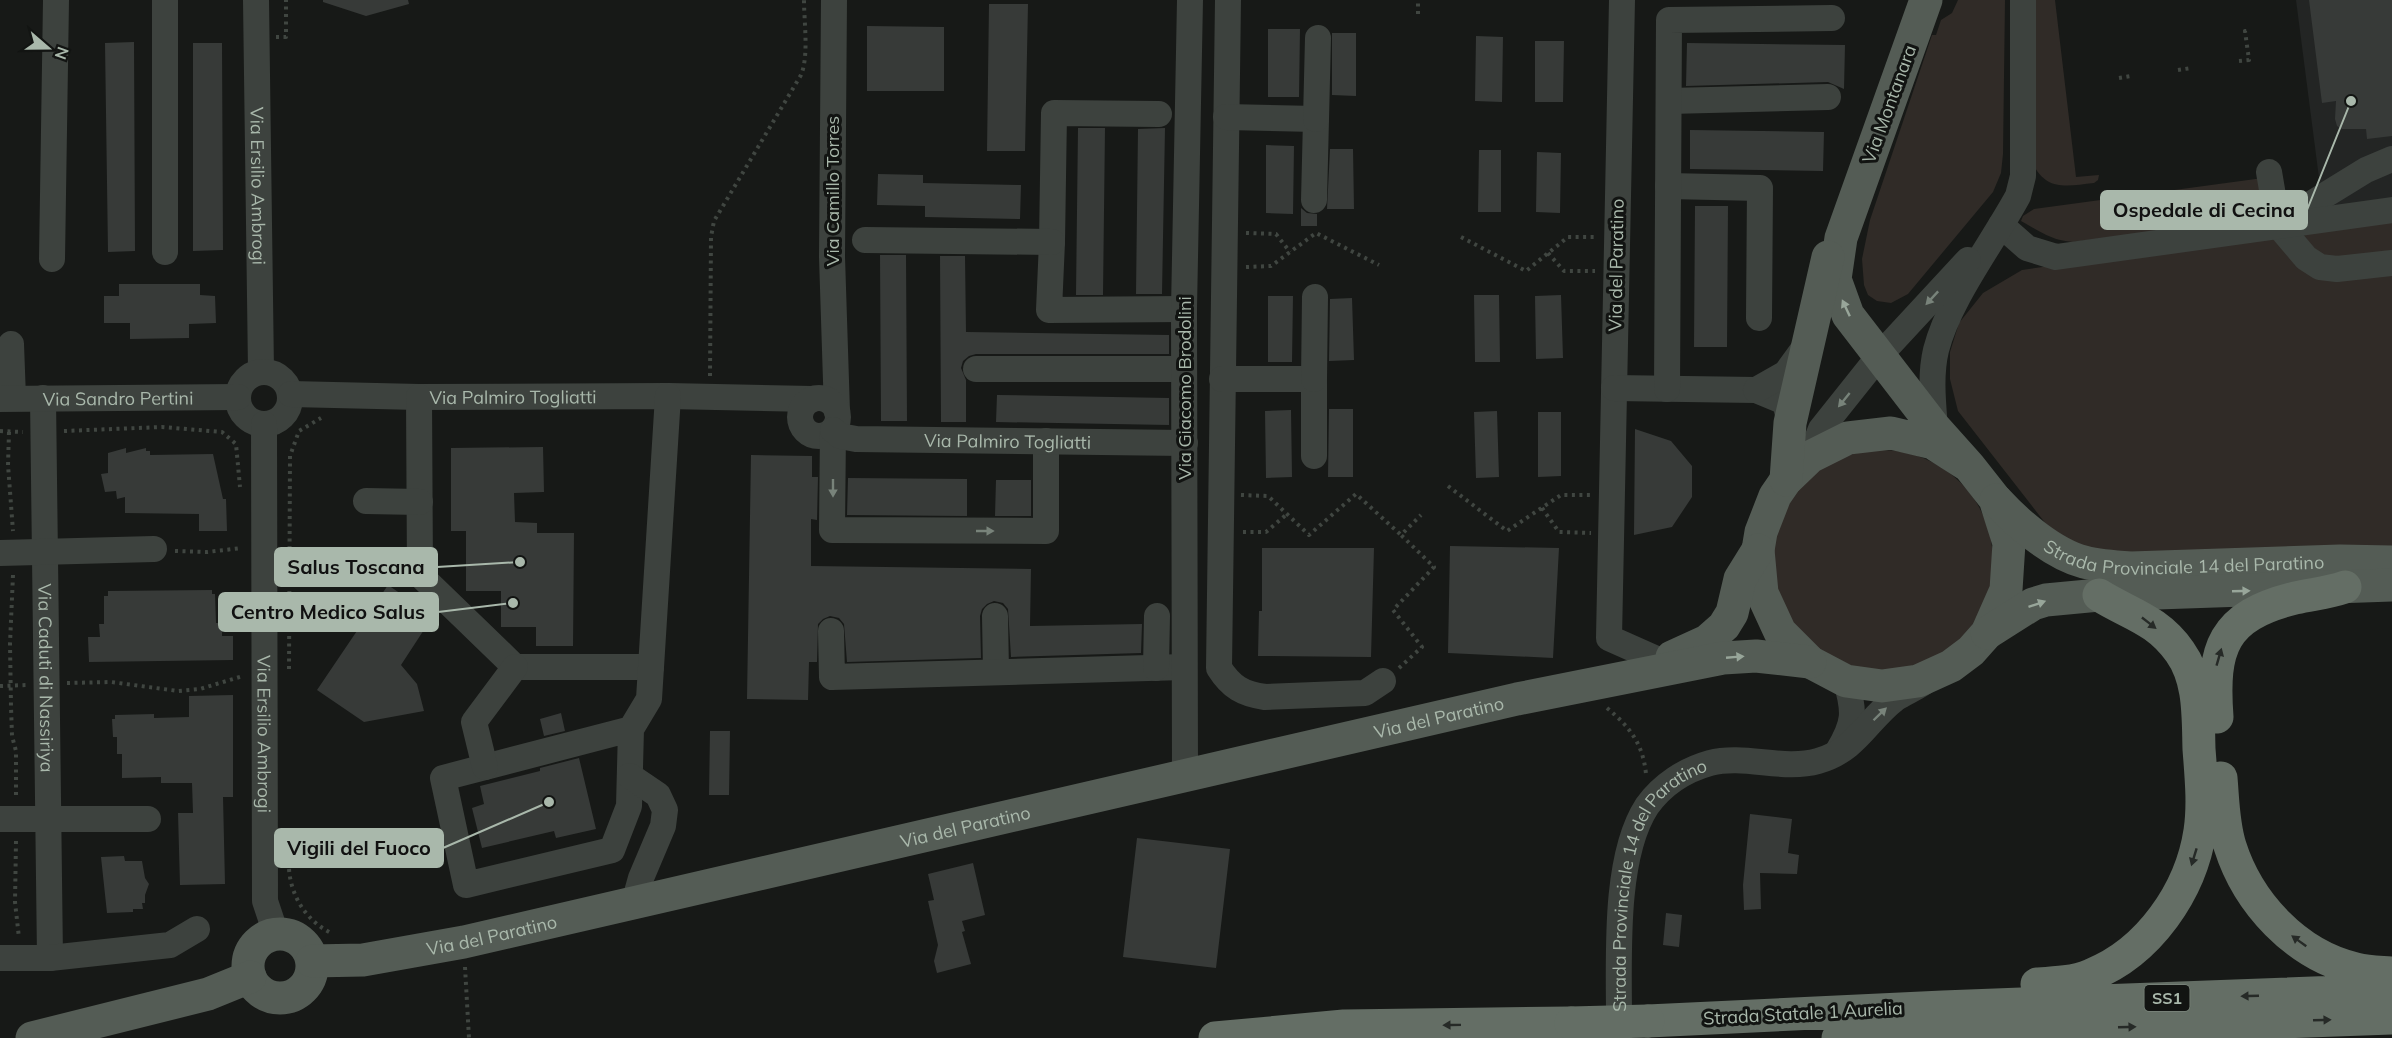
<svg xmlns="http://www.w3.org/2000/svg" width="2392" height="1038" font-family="Mulish,sans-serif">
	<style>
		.built { fill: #232524 }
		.green { fill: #302b27 }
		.building { fill: #373a38 }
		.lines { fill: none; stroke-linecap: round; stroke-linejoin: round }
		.path { stroke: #404641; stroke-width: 4; stroke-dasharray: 3 4.5; stroke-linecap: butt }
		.minor { stroke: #3d423e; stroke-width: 26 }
		.major { stroke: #545c55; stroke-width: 33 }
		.highway { stroke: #646e65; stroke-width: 33 }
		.highway-bridge { stroke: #646e65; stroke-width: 33 }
		.oneway { fill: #78837a }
		.oneway2 { fill: #98a69a }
		.oneway3 { fill: #262a27 }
		.labels { text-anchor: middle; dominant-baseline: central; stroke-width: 6; stroke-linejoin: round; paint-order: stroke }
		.shield { fill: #121412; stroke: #7c877d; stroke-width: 1.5 }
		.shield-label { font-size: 16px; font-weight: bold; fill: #a9b8ab }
		.street-label { font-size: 18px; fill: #a9b8ab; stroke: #121412 }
		.leader { fill: none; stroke: #a9b8ab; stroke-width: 2 }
		.callout-dot { fill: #a9b8ab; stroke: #121412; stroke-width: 2 }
		.callout { fill: #a9b8ab; stroke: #a9b8ab; stroke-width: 2 }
		.callout-label { font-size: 20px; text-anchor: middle; font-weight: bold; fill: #111 }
	</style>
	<rect width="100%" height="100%" fill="#171917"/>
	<path class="built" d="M2296,0h96v201l-69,8z"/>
	<path class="green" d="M1958,0h47l-2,154 -2,19 -8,19 -85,102 -17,9 -14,-2 -9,-6 -4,-10 -2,-26 8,-39 62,-185h4l5,-15 11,-7z
		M2035,0h20l21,177 23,-2 -1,5 -4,3c-27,3 -48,9 -62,-21z
		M2263,178l6,39 -196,25c-21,-1 -34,-11 -52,-21l2,-5 11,-7z
		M2392,217v41l-69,2 -22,-25z
		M2264,235c16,7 23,14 31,30l31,10 66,-5v285l-286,2 -35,-13 -25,-20 -88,-113 -8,-32v-27l9,-29 24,-30 39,-23z
		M1771 561a111 111 0 1 1 222 0a111 111 0 1 1-222 0Z"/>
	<path class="building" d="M323,0h85l1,4 -43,12 -43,-14z
		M2309,0h83v136l-25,3 -1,-10h-24l-5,-3 -2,-7 1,-18 -14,2z
		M989,4h39l-3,147h-38z
		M867,26l77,1v64h-77z
		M1268,29h32l-1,68h-31z
		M1332,33h24v63l-24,-1z
		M1476,36l27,1 -1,65 -27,-1z
		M1535,41h29l-1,61h-28z
		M134,42l1,209 -27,1 -3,-209z
		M193,43h29l1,207 -30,1z
		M1687,43l158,2 -1,44 -16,-7 -142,4z
		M1078,128h27l-2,167h-27z
		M1165,128l-3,166h-26l2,-165z
		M1690,130l134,2 -1,39 -133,-2z
		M1266,145l28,1 -1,68 -27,-1z
		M1330,149h23l1,60h-27z
		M1479,150h22v62h-23z
		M1537,152l24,1 -1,60 -24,-1z
		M878,174l45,1v8l98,2 -1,34 -95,-2v-11l-48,-1z
		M1695,206h33l-1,141h-33z
		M1301,208l6,5 10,1v12h-16z
		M880,255h26l1,166h-26z
		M940,256h25l1,76 203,3v19h-193l-7,2 -6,5 -2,7 5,12v42h-25z
		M119,284h81v11l15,1 1,27 -27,1v14l-59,1v-16h-26v-27h15z
		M1474,295h25l1,67h-25z
		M1561,295l2,63 -27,1 -1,-63z
		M1268,296h25l-1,66h-24z
		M1352,298l2,62 -25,1 1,-62z
		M997,395l172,3v27l-173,-3z
		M1329,409h24v68h-25z
		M1291,410l1,67 -26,1 -1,-67z
		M1497,411l2,66 -23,1 -2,-66z
		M1538,412h23v64l-23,1z
		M1635,429l36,12 21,25v31l-20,30 -38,8z
		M543,447l1,45 -30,1 1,29 22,1v10h37l-1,113h-37v-19h-35v-36h-35v-60h-15v-83z
		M126,448v5l20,-5v3h4v4l63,-1 10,45h3l1,32h-28v-17l-74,-1v-16l-8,2 -1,-8 -11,1 -4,-18 7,-1v-20z
		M751,455l61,1v21h6l-1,43 -6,-1v47l220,3 -1,57 112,-2 -1,29 -130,4 -3,-48 -5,-6 -9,-2 -7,3 -5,5 -2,7 1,42 -134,4 -3,-38 -5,-6 -9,-2 -7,3 -5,5 -1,38h-8l-1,38 -61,-1z
		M848,478l119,1v37l-120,-1z
		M996,480h35v36h-36z
		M1450,546l109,2 -6,110 -105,-5z
		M1262,548h112l-3,109 -113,-1 1,-45h3z
		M388,585l45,31 -32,49 16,19 7,27 -60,11 -47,-32z
		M212,590v4h3l1,29h6v13h11v24l-144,2 -1,-25h12l-1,-13h5v-28h4v-5z
		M233,695v102h-10l2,87 -45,1 -2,-72h15l-1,-30h-31v-6l-39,1v-24h-5v-17h-4l-1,-18h3v-4l39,-1v4l35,-1v-21z
		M561,713l4,18 -21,5 -4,-17z
		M710,731h20l-1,64h-20z
		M579,758l17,71 -40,9 -2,-7 -72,17 -10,-40 12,-4 -4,-18 60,-15v-3z
		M1750,814l42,5 -4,34 11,2 -2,19 -37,-1 1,36 -17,1 -1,-25z
		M1137,838l93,11 -14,119 -93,-11z
		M124,856l1,5h17l3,17 4,6 -4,11v8h-3l1,6h-10v3l-26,1 -6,-56z
		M973,863l12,52 -23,6 3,10 -3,1 9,32 -34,9 -3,-12 4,-16 -10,-44 6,-1 -6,-26z
		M1666,913l16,2 -3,32 -16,-2z"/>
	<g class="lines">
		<path class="path" d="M1418,14v-14
			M276,37h10v-37
			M2239,61l10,-1 -4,-29h4
			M2178,70l13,-2
			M2119,78l12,-2
			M1246,233l30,1 14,18
			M1461,237l65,34 42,-34h27
			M1548,253l16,18h31
			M1246,267l25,-1 45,-33 63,32
			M710,376l1,-139 3,-16 87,-146c8,-19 3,-53 3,-75
			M0,431l23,1
			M64,431l98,-4 60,5 14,12 4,43
			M9,432l-1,33 5,66
			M1448,486l59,45 54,-36h31
			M1241,495l27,1 41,39 47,-41 45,41
			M1542,508l17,24 32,1
			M1243,532h23l21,-18
			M175,551l32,1 35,-4
			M13,575l-3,69 1,62 1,30 4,15v46
			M1399,668l23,-21 -29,-37 41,-43 -33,-32 20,-20
			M289,669l1,-213 9,-25 22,-13
			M67,683l44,-1 67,9 22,-2 43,-13
			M0,686l27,-1
			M1607,708c23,19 36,36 39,66
			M16,841l-1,61 4,36
			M289,869c2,28 18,53 44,65
			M465,967l4,71"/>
		<g class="minor">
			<path d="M165,0v252"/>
			<path id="s1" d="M256,0l5,371"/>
			<path d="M834,0l-2,257 5,155"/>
			<path d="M1228,0l-9,668c12,19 24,26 46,29l100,-4 18,-12"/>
			<path d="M1622,0l-13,638 54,24"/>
			<path d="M1669,101l159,-4"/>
			<path d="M1159,114l-105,-1 -2,129 -3,68 135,-1"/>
			<path d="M1226,117l90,2 -2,81"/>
			<path d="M1316,119l2,-81"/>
			<path d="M2269,172l9,53 28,33 14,9 17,2 55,-6"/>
			<path d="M1668,186l92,2 -1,130"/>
			<path d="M2288,218l78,-48 26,-11"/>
			<path d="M2001,225l26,23 29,9 336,-47"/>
			<path d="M865,240l187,2"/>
			<path d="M52,259l4,-259"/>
			<path d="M11,344l2,54"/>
			<path d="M976,369h208"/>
			<circle cx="264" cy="398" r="26"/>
			<path d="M1222,379h92v77"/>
			<path d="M1314,379l1,-82"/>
			<path d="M1614,388l142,2 29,12 5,21"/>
			<path d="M1667,389l2,-369 163,-2"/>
			<path d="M1756,390l30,-17 18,-25"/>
			<path id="s2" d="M291,394l128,3 249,-1 144,3"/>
			<path d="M419,397l1,178 95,92h136"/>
			<path id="s3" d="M43,398l7,560"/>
			<circle cx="819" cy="417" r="19"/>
			<path id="s4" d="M0,399l238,-2"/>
			<path id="s5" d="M264,424l1,477 11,33"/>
			<path d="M1935,428c-2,-25 -5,-53 1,-78 13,-51 56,-106 82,-154l5,-20v-176"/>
			<path d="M833,430l-1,100 214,1v-90"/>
			<path id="s6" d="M833,430l7,6 16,3 329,4"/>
			<path d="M1810,457l11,-28 59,-74 88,-95"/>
			<path d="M366,501l54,1"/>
			<path d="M0,553l154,-4"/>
			<path d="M995,616l1,56"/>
			<path d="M831,631l1,46 352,-10"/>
			<path d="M1156,668l1,-52"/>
			<path d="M631,729l-188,49 23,107 146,-35 17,-44 2,-77 18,-30 19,-303"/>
			<path d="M1838,751c17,-28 17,-39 8,-70"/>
			<path d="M485,767l-11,-45 41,-55"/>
			<path d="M630,776l28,19 7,15 -2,16 -22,52 -7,25"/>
			<path d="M1185,776l-1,-467 6,-309"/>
			<path d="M0,819h148"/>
			<path d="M0,958h50l120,-13 27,-16"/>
			<path id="s7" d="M1619,1038c1,-65 -8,-177 28,-232 15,-21 38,-36 63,-43 35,-9 73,8 108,-2 39,-11 49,-41 77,-62 9,-6 19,-10 28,-16"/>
		</g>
		<g class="major">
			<path d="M1926,0l-85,238 -6,41 13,36 87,113 34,38 26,33 14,44 -3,47 -19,43 -16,18 -20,15 -33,15 -36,5 -36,-5 -36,-19 -30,-30 -18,-39 -4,-43 3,-18 14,-36 11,-16 24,-23 38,-19 43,-5 42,10 36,23"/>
			<path d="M1786,480l4,-57 38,-166"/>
			<path id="s8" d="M1996,500c21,23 57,54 88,62 15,4 31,5 47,6l209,-7 52,1"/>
			<path d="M1987,633l46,-29 13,-4 53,-5 293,-10"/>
			<path d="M1672,657l35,-16 17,-15 8,-13 8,-34 18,-29"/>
			<circle cx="280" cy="966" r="32"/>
			<path id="s9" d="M312,961l51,-1 101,-18 1053,-243 206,-41 33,-2 54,6"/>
			<path d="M32,1038l176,-44 42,-17"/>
		</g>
		<path class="highway" d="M2217,717c-5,-69 5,-101 78,-119 17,-4 33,-5 50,-11
			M2221,778c2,23 2,46 9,68 18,57 66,109 126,123 12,3 24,3 36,4
			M2037,984c18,-1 38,-2 54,-9 58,-23 100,-84 109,-144 4,-27 1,-55 -1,-82 -1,-33 1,-69 -19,-97 -23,-33 -51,-38 -81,-57
			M1648,1021l295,-14 449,-17
			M1215,1038l129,-12 227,-3
			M1838,1038l554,-20"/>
		<path class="highway-bridge" d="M1571,1023l77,-2"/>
	</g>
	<defs><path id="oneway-solid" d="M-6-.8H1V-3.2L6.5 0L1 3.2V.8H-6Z" transform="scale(1.5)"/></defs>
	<g class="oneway">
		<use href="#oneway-solid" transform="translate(1932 298) rotate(133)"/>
		<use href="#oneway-solid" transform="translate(1844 400) rotate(129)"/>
		<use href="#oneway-solid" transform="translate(833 488) rotate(90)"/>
		<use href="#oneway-solid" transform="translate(985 531)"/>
		<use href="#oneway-solid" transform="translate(1880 714) rotate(-44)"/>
	</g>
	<g class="oneway2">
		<use href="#oneway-solid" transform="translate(1846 308) rotate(-115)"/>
		<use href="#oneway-solid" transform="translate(2241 591) rotate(-2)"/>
		<use href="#oneway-solid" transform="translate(2037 604) rotate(-19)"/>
		<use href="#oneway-solid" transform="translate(1735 657) rotate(-5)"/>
	</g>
	<g class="oneway3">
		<use href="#oneway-solid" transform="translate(2149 623) rotate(38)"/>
		<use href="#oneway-solid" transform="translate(2219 657) rotate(-74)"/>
		<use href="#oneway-solid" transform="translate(2194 857) rotate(107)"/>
		<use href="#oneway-solid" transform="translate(2299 941) rotate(-144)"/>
		<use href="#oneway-solid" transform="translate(2250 996) rotate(178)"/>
		<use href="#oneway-solid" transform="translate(2322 1020) rotate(-2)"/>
		<use href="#oneway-solid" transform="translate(1452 1025) rotate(179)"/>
		<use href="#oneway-solid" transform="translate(2127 1027) rotate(-2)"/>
	</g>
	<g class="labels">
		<rect class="shield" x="2144.5" y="985" width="45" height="26" rx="4.5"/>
		<g class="shield-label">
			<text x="2167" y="998">SS1</text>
		</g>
		<g class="street-label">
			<text transform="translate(1889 104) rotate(-70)">Via Montanara</text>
			<text stroke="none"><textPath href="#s1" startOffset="186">Via Ersilio Ambrogi</textPath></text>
			<text transform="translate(832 191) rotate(-90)">Via Camillo Torres</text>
			<text transform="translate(1616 265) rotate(-89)">Via del Paratino</text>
			<text transform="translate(1184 388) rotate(-90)">Via Giacomo Brodolini</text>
			<text stroke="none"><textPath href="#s2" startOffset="222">Via Palmiro Togliatti</textPath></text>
			<text stroke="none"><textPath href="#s4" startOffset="118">Via Sandro Pertini</textPath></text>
			<text stroke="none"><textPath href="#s6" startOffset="177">Via Palmiro Togliatti</textPath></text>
			<text stroke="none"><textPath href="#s8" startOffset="208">Strada Provinciale 14 del Paratino</textPath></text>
			<text stroke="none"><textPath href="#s3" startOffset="280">Via Caduti di Nassiriya</textPath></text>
			<text stroke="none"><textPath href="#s9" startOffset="1154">Via del Paratino</textPath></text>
			<text stroke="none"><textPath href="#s5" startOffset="310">Via Ersilio Ambrogi</textPath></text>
			<text stroke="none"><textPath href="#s9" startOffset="668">Via del Paratino</textPath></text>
			<text stroke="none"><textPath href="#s7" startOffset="168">Strada Provinciale 14 del Paratino</textPath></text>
			<text stroke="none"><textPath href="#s9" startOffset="182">Via del Paratino</textPath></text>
			<text transform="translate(1803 1013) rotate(-3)">Strada Statale 1 Aurelia</text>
		</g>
	</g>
	<path class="leader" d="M2351 101L2307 210M520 562L437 567M513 603L438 612M549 802L443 848"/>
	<g class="callout-dot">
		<circle cx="2351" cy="101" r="6"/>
		<circle cx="520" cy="562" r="6"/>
		<circle cx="513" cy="603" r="6"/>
		<circle cx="549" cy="802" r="6"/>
	</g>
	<g class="callout">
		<rect x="2101" y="191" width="206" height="38" rx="6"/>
		<rect x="275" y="548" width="162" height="38" rx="6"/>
		<rect x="219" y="593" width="219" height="38" rx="6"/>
		<rect x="275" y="829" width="168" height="38" rx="6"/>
	</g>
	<g class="callout-label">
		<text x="2204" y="217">Ospedale di Cecina</text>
		<text x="356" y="574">Salus Toscana</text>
		<text x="328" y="619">Centro Medico Salus</text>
		<text x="359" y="855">Vigili del Fuoco</text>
	</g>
	<g transform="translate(48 48) rotate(110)" stroke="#121412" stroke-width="4.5" paint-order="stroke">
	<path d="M0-4.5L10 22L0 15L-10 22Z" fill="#a9b8ab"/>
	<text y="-9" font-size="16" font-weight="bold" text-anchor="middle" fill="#a9b8ab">N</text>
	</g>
</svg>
